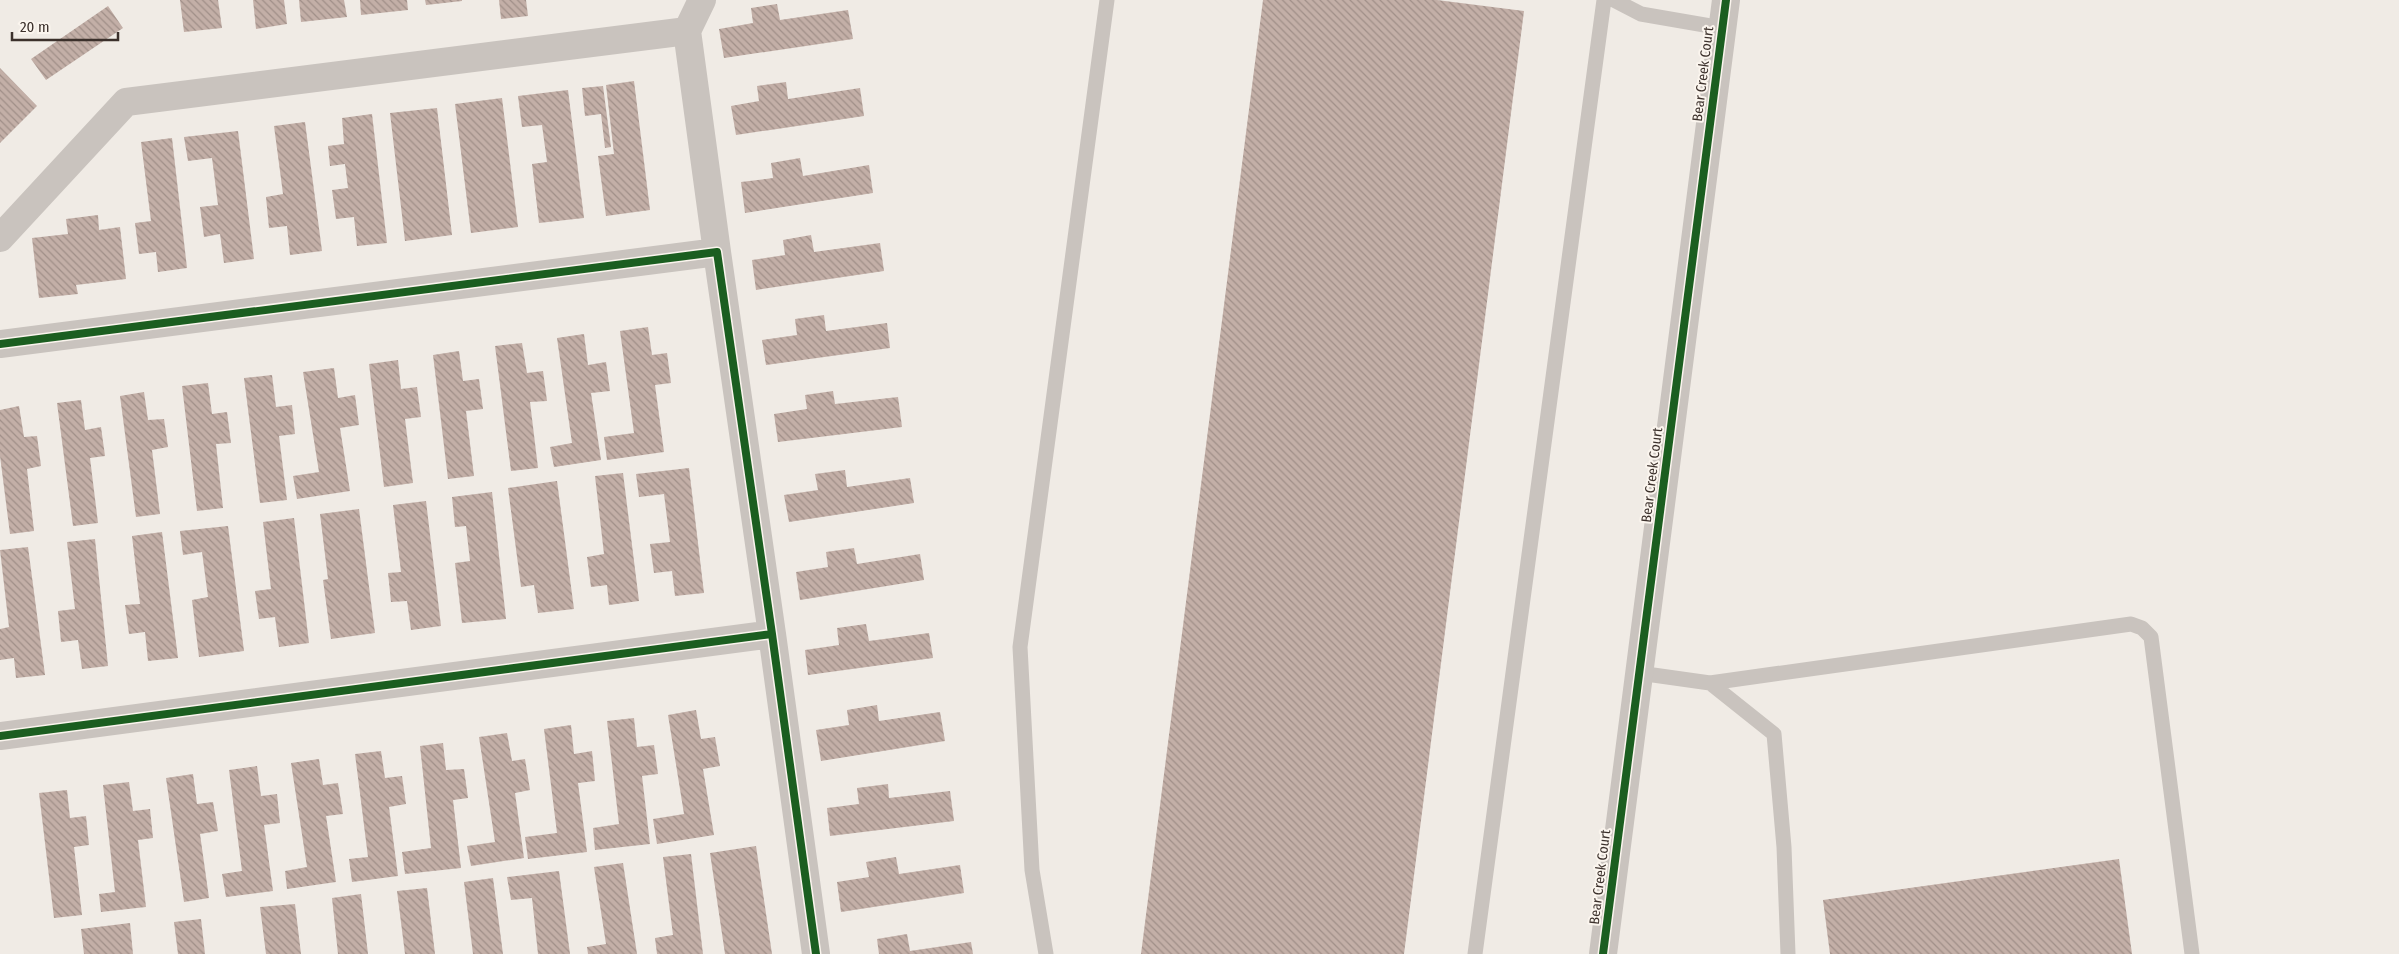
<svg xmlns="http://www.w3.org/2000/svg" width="2399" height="954" font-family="'Fira Sans Condensed',sans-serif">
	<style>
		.building { fill: url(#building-back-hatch) }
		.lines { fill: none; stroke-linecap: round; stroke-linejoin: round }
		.lane { stroke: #c9c3be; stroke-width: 15 }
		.street { stroke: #c9c3be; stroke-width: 28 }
		.cycleway-casing { stroke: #fbf5ee; stroke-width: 11 }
		.cycleway { stroke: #1b5e20; stroke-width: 8 }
		.labels { text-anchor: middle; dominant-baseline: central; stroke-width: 4; stroke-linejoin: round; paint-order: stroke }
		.street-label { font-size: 14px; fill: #3b302b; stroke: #fbf5ee }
	</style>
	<defs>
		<pattern id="building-back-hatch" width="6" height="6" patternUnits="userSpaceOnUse" patternTransform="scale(1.25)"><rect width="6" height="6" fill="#c3afa7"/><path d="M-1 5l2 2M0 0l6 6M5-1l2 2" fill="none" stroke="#a08f88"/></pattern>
	</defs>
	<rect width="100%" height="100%" fill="#f0ebe5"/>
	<path class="building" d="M180,0h38l4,28 -38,4z
		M253,0h31l3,24 -31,5z
		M299,0h45l3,17 -46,5z
		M360,0h47l1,10 -47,5z
		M425,0h37v1l-36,4z
		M499,0h27l2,16 -27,3z
		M1263,0h174l87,11 -120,943h-263z
		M777,4l3,16 68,-10 5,29 -129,19 -5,-29 34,-6 -2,-15z
		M108,6l15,22 -77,52 -15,-21z
		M0,68l37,38 -37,37z
		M634,81l16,129 -44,6 -8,-60 16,-2 -8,-69z
		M786,82l2,17 72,-11 4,28 -128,19 -5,-29 28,-5 -2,-15z
		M603,86l8,61 -6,1 -4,-34 -16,2 -3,-28z
		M568,90l16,128 -45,5 -7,-59 15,-2 -5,-37 -20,2 -4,-31z
		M502,98l16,129 -47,6 -16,-129z
		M437,108l15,127 -47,6 -15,-128z
		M372,114l15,129 -30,3 -3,-29 -18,2 -4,-29 16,-2 -3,-24 -15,2 -2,-20 16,-2 -2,-26z
		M305,122l17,129 -32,4 -3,-29 -18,2 -3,-31 17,-3 -9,-68z
		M238,131l16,128 -30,4 -4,-29 -16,3 -4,-30 18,-2 -6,-47 -24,3 -4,-24z
		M172,138l15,130 -29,4 -2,-20 -17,2 -4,-31 16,-2 -10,-79z
		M800,158l3,18 66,-11 4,28 -128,20 -4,-31 32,-4 -2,-15z
		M98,215l1,15 21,-3 6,52 -50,6 2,9 -39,4 -7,-60 36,-4 -2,-15z
		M811,235l3,17 66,-9 4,28 -128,19 -4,-30 33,-5 -2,-15z
		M824,315l2,16 61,-8 3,25 -124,17 -4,-25 35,-5 -2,-16z
		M648,327l4,28 15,-2 4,30 -16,2 9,67 -57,8 -3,-23 30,-4 -14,-102z
		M584,334l4,31 18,-3 4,29 -19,2 10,67 -47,7 -4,-20 22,-4 -15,-105z
		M522,343l5,30 16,-2 4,30 -17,1 8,66 -27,3 -16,-125z
		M459,351l4,30 16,-2 4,30 -17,2 8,65 -26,3 -15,-124z
		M398,360l3,29 16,-2 4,30 -16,2 8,64 -29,4 -15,-123z
		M334,368l4,30 17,-3 4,30 -19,3 10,63 -53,8 -4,-23 26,-4 -16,-100z
		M272,375l4,32 16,-2 3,29 -16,2 8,64 -27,3 -16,-125z
		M208,383l4,31 15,-2 4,31 -15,1 7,64 -26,3 -15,-125z
		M833,391l2,13 63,-7 4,30 -124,15 -4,-28 33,-5 -2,-14z
		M144,392l4,28 16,-1 4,28 -16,3 8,64 -24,3 -16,-121z
		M81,400l4,30 16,-3 4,29 -15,2 8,65 -25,3 -16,-123z
		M19,406l5,31 13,-1 4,30 -14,3 7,62 -24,3 -10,-78v-46z
		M689,468l15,125 -29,3 -3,-25 -18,2 -4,-29 20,-2 -6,-48 -25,3 -3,-23z
		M845,470l2,17 63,-9 4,25 -125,19 -5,-27 34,-5 -3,-16z
		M623,473l16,128 -30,4 -2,-20 -16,2 -4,-30 17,-3 -9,-78z
		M557,481l17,128 -36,4 -4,-28 -13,2 -13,-99z
		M492,492l14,127 -44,4 -7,-60 15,-2 -4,-35 -11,1 -3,-30z
		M426,501l15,125 -30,4 -4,-29 -16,1 -3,-29 13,-1 -8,-67z
		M359,509l16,124 -44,6 -8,-59 5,-1 -8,-65z
		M294,518l15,125 -30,4 -4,-30 -16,2 -4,-28 16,-2 -8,-67z
		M228,526l16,125 -45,6 -7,-57 16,-3 -6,-45 -19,3 -3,-24z
		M162,532l16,126 -30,3 -3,-29 -16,2 -4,-29 15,-1 -8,-68z
		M95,539l13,127 -26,3 -4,-29 -17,2 -3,-31 17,-2 -8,-67z
		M28,547l17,128 -29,3 -2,-20 -14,2v-31l9,-2 -9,-77z
		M854,548l3,16 63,-10 4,26 -124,20 -4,-28 32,-5 -2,-15z
		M866,624l3,17 60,-8 4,25 -125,17 -3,-25 34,-5 -2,-17z
		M877,705l2,16 61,-9 5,29 -124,20 -5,-31 33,-5 -2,-15z
		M696,710l5,29 14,-2 5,29 -17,3 11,66 -57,9 -4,-25 31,-5 -16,-99z
		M634,718l3,29 17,-2 4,29 -16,2 8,68 -55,6 -2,-22 26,-4 -12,-103z
		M571,725l3,29 18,-3 3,30 -17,2 9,69 -59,7 -3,-22 32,-4 -13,-104z
		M507,733l5,28 13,-2 5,31 -15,3 9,65 -53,8 -4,-20 28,-4 -16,-105z
		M443,743l3,27 18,-1 4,29 -15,2 8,68 -56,6 -3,-22 29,-4 -11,-102z
		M381,751l4,27 17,-2 4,28 -17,3 9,69 -46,6 -3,-23 19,-2 -13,-103z
		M319,759l4,26 15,-2 5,31 -17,2 10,66 -49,7 -2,-18 22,-4 -16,-104z
		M257,766l4,30 16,-2 3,29 -16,2 9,66 -47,6 -4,-23 20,-3 -13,-101z
		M193,774l4,30 16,-2 5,29 -18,3 9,64 -25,4 -18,-124z
		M129,782l4,29 17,-2 3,29 -15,2 8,67 -45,5 -2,-18 16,-2 -12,-107z
		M888,784l1,14 61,-7 4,30 -124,15 -3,-28 32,-4 -2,-16z
		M67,790l3,28 16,-2 3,29 -15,2 8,68 -28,3 -15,-125z
		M756,846l16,108h-47l-15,-101z
		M691,854l12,100h-46l-2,-16 18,-3 -10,-78z
		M896,857l3,17 61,-9 4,28 -123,19 -4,-30 32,-5 -3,-15z
		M2119,859l13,95h-302l-7,-54z
		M623,863l14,91h-49l-1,-7 19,-3 -12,-77z
		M559,871l11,83h-32l-6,-56 -21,2 -4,-23z
		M493,878l10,76h-30l-9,-72z
		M427,888l8,66h-30l-8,-63z
		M361,894l7,60h-30l-6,-56z
		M295,904l6,50h-35l-6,-47z
		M201,919l4,35h-27l-4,-32z
		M130,923l3,31h-49l-3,-25z
		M907,934l3,17 61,-9 2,12h-94l-2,-15z"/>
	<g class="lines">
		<path class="lane" d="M1614,0l27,14 81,14
			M1639,673l71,10 64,51 10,113 4,107
			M1710,683l421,-59 11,4 9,9 41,317
			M1046,954l-14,-84 -12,-223 87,-647
			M1475,954l129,-954"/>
		<path class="street" d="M702,0l-15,31 30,221
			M0,238l126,-136 561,-71
			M0,344l717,-92 55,382
			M0,736l772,-102 44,320
			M1603,954l123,-954"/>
		<defs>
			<path id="cycleway" d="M0,344l717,-92 55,382
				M0,736l772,-102 44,320
				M1603,954l123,-954"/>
		</defs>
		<use href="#cycleway" class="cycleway-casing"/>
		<use href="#cycleway" class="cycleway"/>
	</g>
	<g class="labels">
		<g class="street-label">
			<text transform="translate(1703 74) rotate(-83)">Bear Creek Court</text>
			<text transform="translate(1652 475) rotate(-83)">Bear Creek Court</text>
			<text transform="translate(1600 877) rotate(-83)">Bear Creek Court</text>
		</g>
	</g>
	<path d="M12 32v8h106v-8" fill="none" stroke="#3b302b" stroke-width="2.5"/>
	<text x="20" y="32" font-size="15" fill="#3b302b" stroke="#fbf5ee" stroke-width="4" paint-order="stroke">20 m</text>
</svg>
